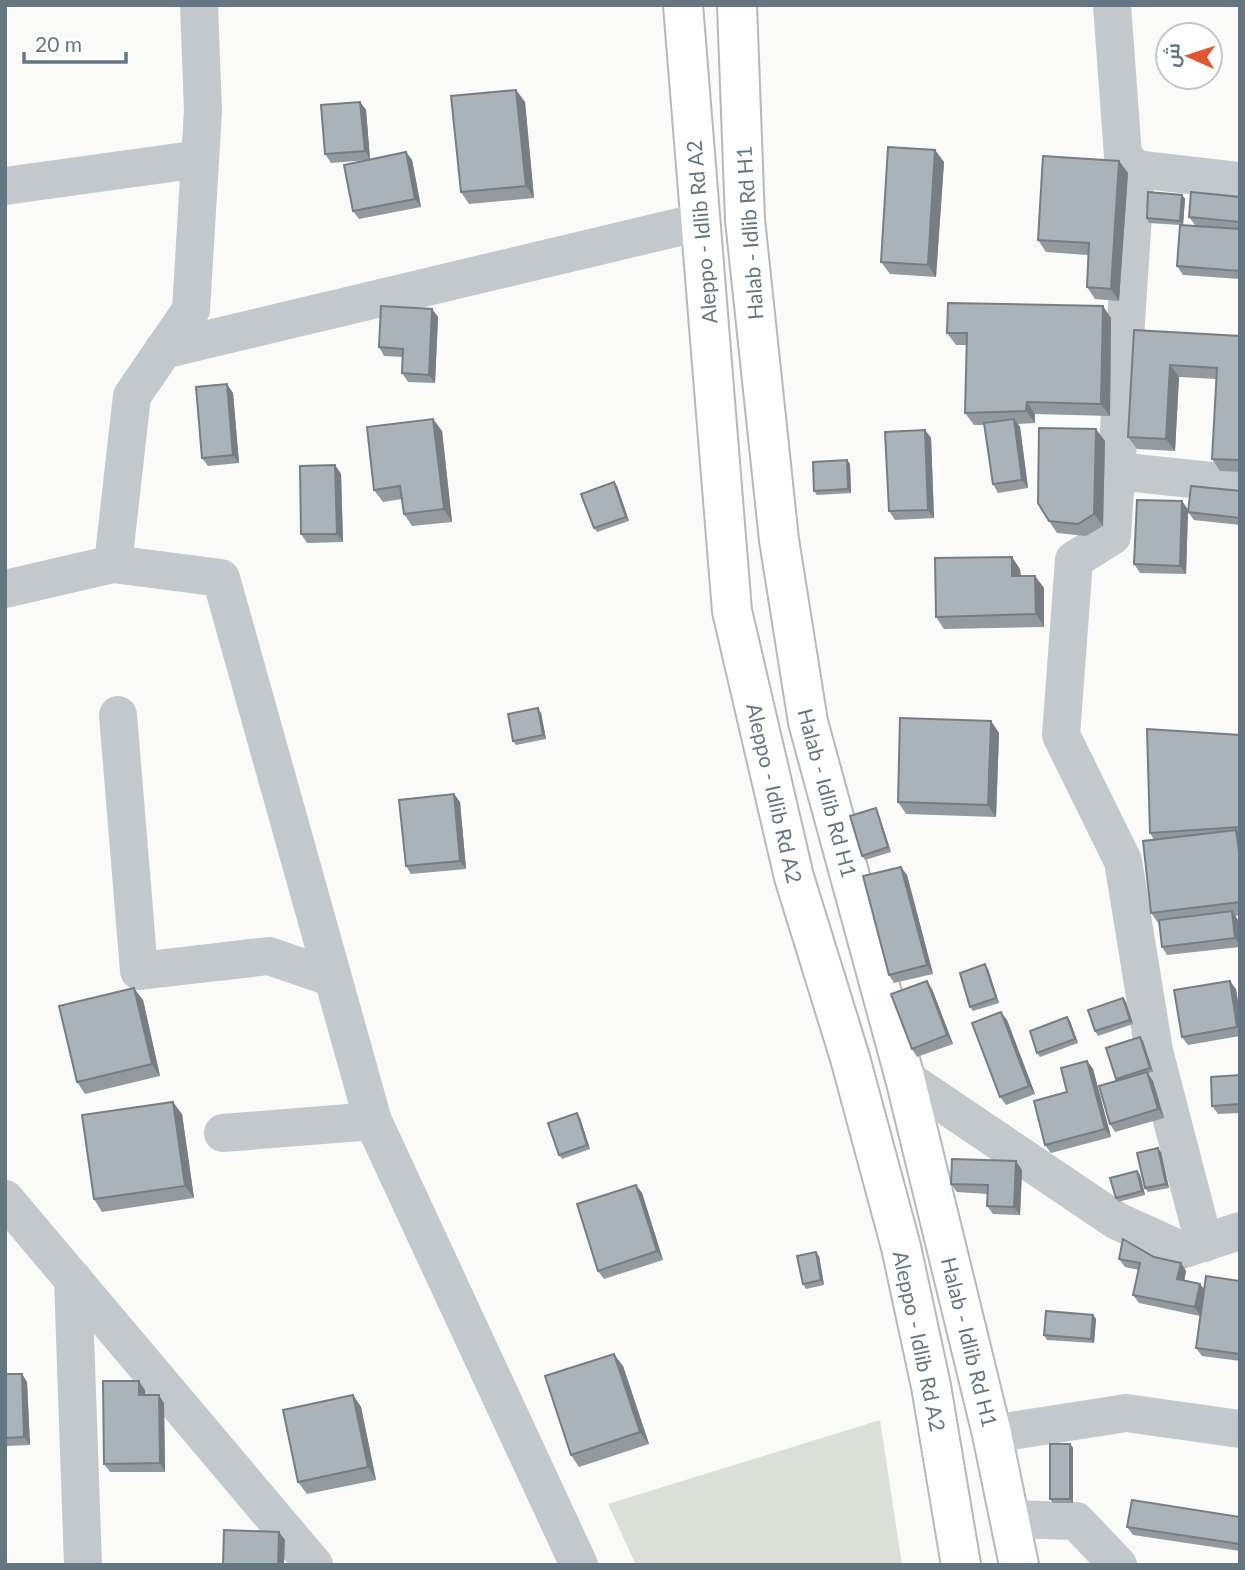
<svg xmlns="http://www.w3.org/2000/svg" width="1245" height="1570" font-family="Lato,Cairo,sans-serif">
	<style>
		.green { fill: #dadfd7 }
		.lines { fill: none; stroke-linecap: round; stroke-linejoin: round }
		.trunk-casing { stroke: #b4b9bd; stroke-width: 42 }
		.minor { stroke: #c3c8cc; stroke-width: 38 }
		.tertiary { stroke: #c3c8cc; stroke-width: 38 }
		.trunk { stroke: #fff; stroke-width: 38 }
		.wall { fill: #929a9f }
		.shaded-wall { fill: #777d82 }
		.building { fill: #aab3b9; stroke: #777d82; stroke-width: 2 }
		.labels { text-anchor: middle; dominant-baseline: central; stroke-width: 7; stroke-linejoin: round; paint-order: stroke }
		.street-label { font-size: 21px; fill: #657683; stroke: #fff }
	</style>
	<rect width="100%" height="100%" fill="#fafaf8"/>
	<path class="green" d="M880,1420l22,145h-266l-28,-61z"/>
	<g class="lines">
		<defs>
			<path id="trunk" d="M683,5l49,606 62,266 56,181 51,189 30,139 30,179
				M737,5l8,215 34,320 29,182 97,356 87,356 27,131"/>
		</defs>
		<use href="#trunk" class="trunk-casing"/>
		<path class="minor" d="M199,5l4,106 -12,199 -59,86 -19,168 108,14 152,543 206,444
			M1112,5l11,151 13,13 104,12
			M1136,169l-24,367 -38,24 -13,175 62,126 31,190 50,192
			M5,186l195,-27
			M163,350l537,-128
			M1116,471l124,13
			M5,589l108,-25
			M118,715l21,256 130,-15 64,22
			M223,1133l150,-12
			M5,1199l309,366
			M73,1279l10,286
			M992,1434l134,-21 114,16
			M1011,1519l65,2 42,44"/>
		<path class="tertiary" d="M905,1078l212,143 64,29 59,-19"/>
		<use href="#trunk" class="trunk"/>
	</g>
	<path class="wall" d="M516,90l9,12 9,96 -65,6 -8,-12z
		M360,102l6,8 4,49 36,-7 6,8 9,47 -62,12 -6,-8 15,-51 -37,3 -6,-9z
		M935,150l9,12 -8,115 -46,-3 -9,-12z
		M1119,161l9,12 -9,128 -24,-2 -8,-12 1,-32 -42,-3 -8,-12z
		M1182,195l3,4 -2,26h12l-6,-8 51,-20v82l-57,-4 -6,-9 3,-41 -31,-2 -2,-5z
		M432,309l6,8 -3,66 -27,-1 -6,-9 1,-16 -19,-1 -5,-9z
		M1111,318l-1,98 -75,-2v9l-17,1 2,3 8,61 -30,5 -5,-9 -9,-59h-10l-9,-12 2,-68h-11l-9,-12z
		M1134,330l106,6v136l-20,-1 -8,-12 4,-80 -37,-2 -4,74 -38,-2 -9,-12z
		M233,393l6,70 -31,3 -6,-8z
		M433,419l9,12 10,91 -40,4 -8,-12 -2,-15 -19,3 -9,-12z
		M925,430l6,8 3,80 -39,2 -6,-9z
		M1105,441l-2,85 -17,10 -29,-3 -8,-12z
		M847,460l3,4 1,29 -34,2 -3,-4z
		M335,465l6,9 2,68 -36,1 -6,-9z
		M614,482l3,4 12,35 -32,11 -3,-4z
		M1240,491v34l-46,-5 -6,-8 -2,62 -46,-1 -6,-9 48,-63 6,9z
		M1020,569l1,7h14l9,12v39l-100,2 -8,-12z
		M541,713l5,26 -30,6 -3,-4z
		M991,721l8,12 -3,84 -90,-3 -8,-12z
		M1240,735v180l-5,1 3,4 2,27 -73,8 -5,-8 -3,-23 -8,-11 3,-73 -4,-7z
		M454,794l6,8 6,67 -55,5 -5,-8z
		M878,812l13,40 -26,8 -3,-4z
		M907,875l26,99 -39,9 -5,-8z
		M988,969l11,34 -26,8 -3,-4z
		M932,989l21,55 -36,13 -5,-8z
		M1236,989l4,25v22l-52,9 -6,-8z
		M1123,998l3,4 7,22 -35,12 -3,-5z
		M143,1000l17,76 -75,18 -8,-12z
		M1067,1017l3,4 8,22 -38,14 -3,-4z
		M1007,1020l28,74 -29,11 -6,-8z
		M1143,1041l10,31 -5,1 5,8 11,37 -49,14 -5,-8 7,-43 -1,-2z
		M1087,1061l6,8 18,68 -60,16 -6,-8 22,-53z
		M1240,1075v38l-22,1 -6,-8z
		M577,1113l3,5 10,31 -28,10 -3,-4z
		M182,1114l12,84 -92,14 -8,-13z
		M1161,1152l8,36 -21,4 -3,-4z
		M1022,1170l-2,45 -27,-1 -6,-8 1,-12 -31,-2 -6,-8z
		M1137,1171l3,4 5,20 -27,7 -2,-4z
		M636,1185l6,8 21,67 -59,19 -6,-8z
		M819,1256l5,29 -18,4 -3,-5z
		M1154,1257l27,6 5,8 -2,10 16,3 4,6 36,-9v80l-38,-5 -6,-8 4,-32 -61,-13 -6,-8 6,-25 -14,-3 -6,-8z
		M1093,1315l3,4 -2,24 -47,-3 -3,-5z
		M623,1366l26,78 -70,23 -8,-12z
		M5,1374h17l5,8 3,63 -25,1z
		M145,1390v5l19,8 1,69h-55l-6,-8z
		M353,1395l8,12 15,73 -69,14 -9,-12z
		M1070,1444l3,4v55h-20l-3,-4z
		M1240,1517v34l-107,-16 -6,-8z"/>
	<path class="shaded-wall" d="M516,90l9,12 9,96 -8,-12z
		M360,102l6,8 4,49 -5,-8z
		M935,150l9,12 -8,115 -8,-12z
		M406,152l6,8 9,47 -6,-8z
		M1119,161l9,12 -9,128 -8,-12z
		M1182,195l3,4 -2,26 -3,-4z
		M1103,306l8,12 -1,98 -9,-12z
		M432,309l6,8 -3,66 -6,-8z
		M1170,365l9,12 -4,74 -9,-12z
		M227,384l6,9 6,70 -6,-8z
		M1027,402l8,12v9l-9,-12z
		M433,419l9,12 10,91 -8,-13z
		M1014,419l6,8 8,61 -6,-8z
		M1096,429l9,12 -2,85 -9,-12z
		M925,430l6,8 3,80 -6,-8z
		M847,460l3,4 1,29 -3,-4z
		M335,465l6,9 2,68 -6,-8z
		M614,482l3,4 12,35 -3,-4z
		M1182,501l6,9 -2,64 -6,-8z
		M1012,557l8,12 1,19 -9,-12z
		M1035,576l9,12v39l-8,-13z
		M538,708l3,5 5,26 -3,-4z
		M991,721l8,12 -3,84 -8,-12z
		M454,794l6,8 6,67 -6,-8z
		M876,808l2,4 13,40 -3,-5z
		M1236,830l4,5v24z
		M901,867l6,8 26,99 -6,-9z
		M1232,911l6,9 2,25 -5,-7z
		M985,964l3,5 11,34 -3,-5z
		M927,981l5,8 21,55 -6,-9z
		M1230,981l6,8 4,25v16l-3,-3z
		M134,988l9,12 17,76 -8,-12z
		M1123,998l3,4 7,22 -3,-4z
		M1001,1012l6,8 28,74 -6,-8z
		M1067,1017l3,4 8,22 -3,-4z
		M1140,1037l3,4 10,31 -3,-4z
		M1087,1061l6,8 18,68 -6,-8z
		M1147,1072l6,9 11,37 -6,-9z
		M173,1102l9,12 12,84 -9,-12z
		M577,1113l3,5 10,31 -3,-4z
		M1158,1148l3,4 8,36 -3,-4z
		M1016,1161l6,9 -2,45 -6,-8z
		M1137,1171l3,4 5,20 -3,-4z
		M636,1185l6,8 21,67 -6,-9z
		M816,1252l3,4 5,29 -3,-5z
		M1181,1263l5,8 -3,16 -6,-8z
		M1200,1284l6,8 -6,24 -5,-9z
		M1093,1315l3,4 -2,24 -3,-4z
		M614,1354l9,12 26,78 -9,-12z
		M22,1374l5,8 3,63 -6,-8z
		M139,1381l6,9v13l-6,-8z
		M159,1395l5,8 1,69 -5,-9z
		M353,1395l8,12 15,73 -8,-13z
		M1070,1444l3,4v55l-3,-4z
		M279,1532l6,8 -1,25h-6z"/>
	<path class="building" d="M516,90l10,96 -65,6 -10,-96z
		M360,102l5,49 -40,3 -4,-49z
		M888,147l47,3 -7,115 -47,-3z
		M406,152l9,47 -62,12 -9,-46z
		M1043,156l76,5 -8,128 -24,-2 2,-44 -51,-3z
		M1148,192l34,3 -2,26 -33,-3z
		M1191,192l49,5v25l-51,-5z
		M1180,225l60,4v42l-63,-5z
		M948,303l155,3 -2,98 -74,-2 -1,9 -61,2 2,-80h-20z
		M381,306l51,3 -3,66 -27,-2 1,-24 -24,-2z
		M1134,330l106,6v124l-28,-1 5,-91 -47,-3 -4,74 -38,-2z
		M227,384l6,71 -31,3 -6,-71z
		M433,419l11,90 -40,5 -4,-28 -26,4 -7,-63z
		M1014,419l8,61 -29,4 -9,-61z
		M1039,428l57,1 -2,85 -16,10 -29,-3 -11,-18z
		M925,430l3,80 -39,1 -4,-79z
		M847,460l1,29 -34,2 -1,-29z
		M335,465l2,69h-36l-1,-68z
		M614,482l12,35 -32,11 -13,-34z
		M1191,486l49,5v27l-52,-6z
		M1137,500l45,1 -2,65 -46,-2z
		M1012,557v19h23l1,38 -100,3 -1,-59z
		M538,708l5,27 -30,6 -5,-27z
		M900,718l91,3 -3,84 -90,-3z
		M1147,729l93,6v92l-90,6z
		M454,794l6,67 -54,5 -7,-66z
		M876,808l12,39 -26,9 -12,-40z
		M1236,830l4,29v43l-89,11 -8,-72z
		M901,867l26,98 -38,10 -26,-99z
		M1232,911l3,27 -73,9 -3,-27z
		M985,964l11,34 -26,9 -10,-34z
		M927,981l20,54 -35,14 -21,-55z
		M1230,981l7,46 -55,10 -8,-47z
		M134,988l18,76 -75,18 -18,-76z
		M1123,998l7,22 -35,11 -7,-21z
		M1001,1012l28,74 -29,11 -28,-74z
		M1067,1017l8,22 -38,14 -7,-22z
		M1140,1037l10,31 -34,11 -10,-31z
		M1087,1061l18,68 -60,16 -11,-44 33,-9 -6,-24z
		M1147,1072l11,37 -48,15 -11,-38z
		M1240,1075v29l-28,2 -1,-29z
		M173,1102l12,84 -91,13 -12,-84z
		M577,1113l10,32 -28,10 -11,-32z
		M1158,1148l8,36 -21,4 -8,-35z
		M952,1159l64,2 -2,46 -27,-1 1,-21 -37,-1z
		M1137,1171l5,20 -26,7 -6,-20z
		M636,1185l21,66 -59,20 -21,-67z
		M1123,1239l31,18 27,6 -4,16 23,5 -5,23 -62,-12 7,-32 -21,-4z
		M816,1252l5,28 -18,4 -6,-28z
		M1206,1276l34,5v73l-44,-6z
		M1046,1311l47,4 -2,24 -47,-4z
		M614,1354l26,78 -69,23 -26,-79z
		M5,1374h17l2,63 -19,1z
		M103,1381h36v14h20l1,68 -56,1z
		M353,1395l15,72 -70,15 -15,-72z
		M1050,1444h20v55h-20z
		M1132,1500l108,17v27l-113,-17z
		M224,1530l55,2 -1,33h-55z"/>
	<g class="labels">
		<g class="street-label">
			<text transform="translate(701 232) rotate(-95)">Aleppo - Idlib Rd A2</text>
			<text transform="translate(749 233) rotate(-94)">Halab - Idlib Rd H1</text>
			<text transform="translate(775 793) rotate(77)">Aleppo - Idlib Rd A2</text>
			<text transform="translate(828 793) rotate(75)">Halab - Idlib Rd H1</text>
			<text transform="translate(920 1341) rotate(78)">Aleppo - Idlib Rd A2</text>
			<text transform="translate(970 1342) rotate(76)">Halab - Idlib Rd H1</text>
		</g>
	</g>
	<rect width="1245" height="1570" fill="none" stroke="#657683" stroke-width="14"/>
	<g transform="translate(1189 56) rotate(273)"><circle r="33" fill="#ffffff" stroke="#c1c8cd" stroke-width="2"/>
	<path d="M0-5L12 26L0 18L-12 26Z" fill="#e4572e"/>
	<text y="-10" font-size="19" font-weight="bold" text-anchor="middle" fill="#657683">ش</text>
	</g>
	<path d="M24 52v10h102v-10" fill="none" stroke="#657683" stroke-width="3.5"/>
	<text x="35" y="52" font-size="21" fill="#657683" stroke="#ffffff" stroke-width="5" paint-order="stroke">20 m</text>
</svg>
